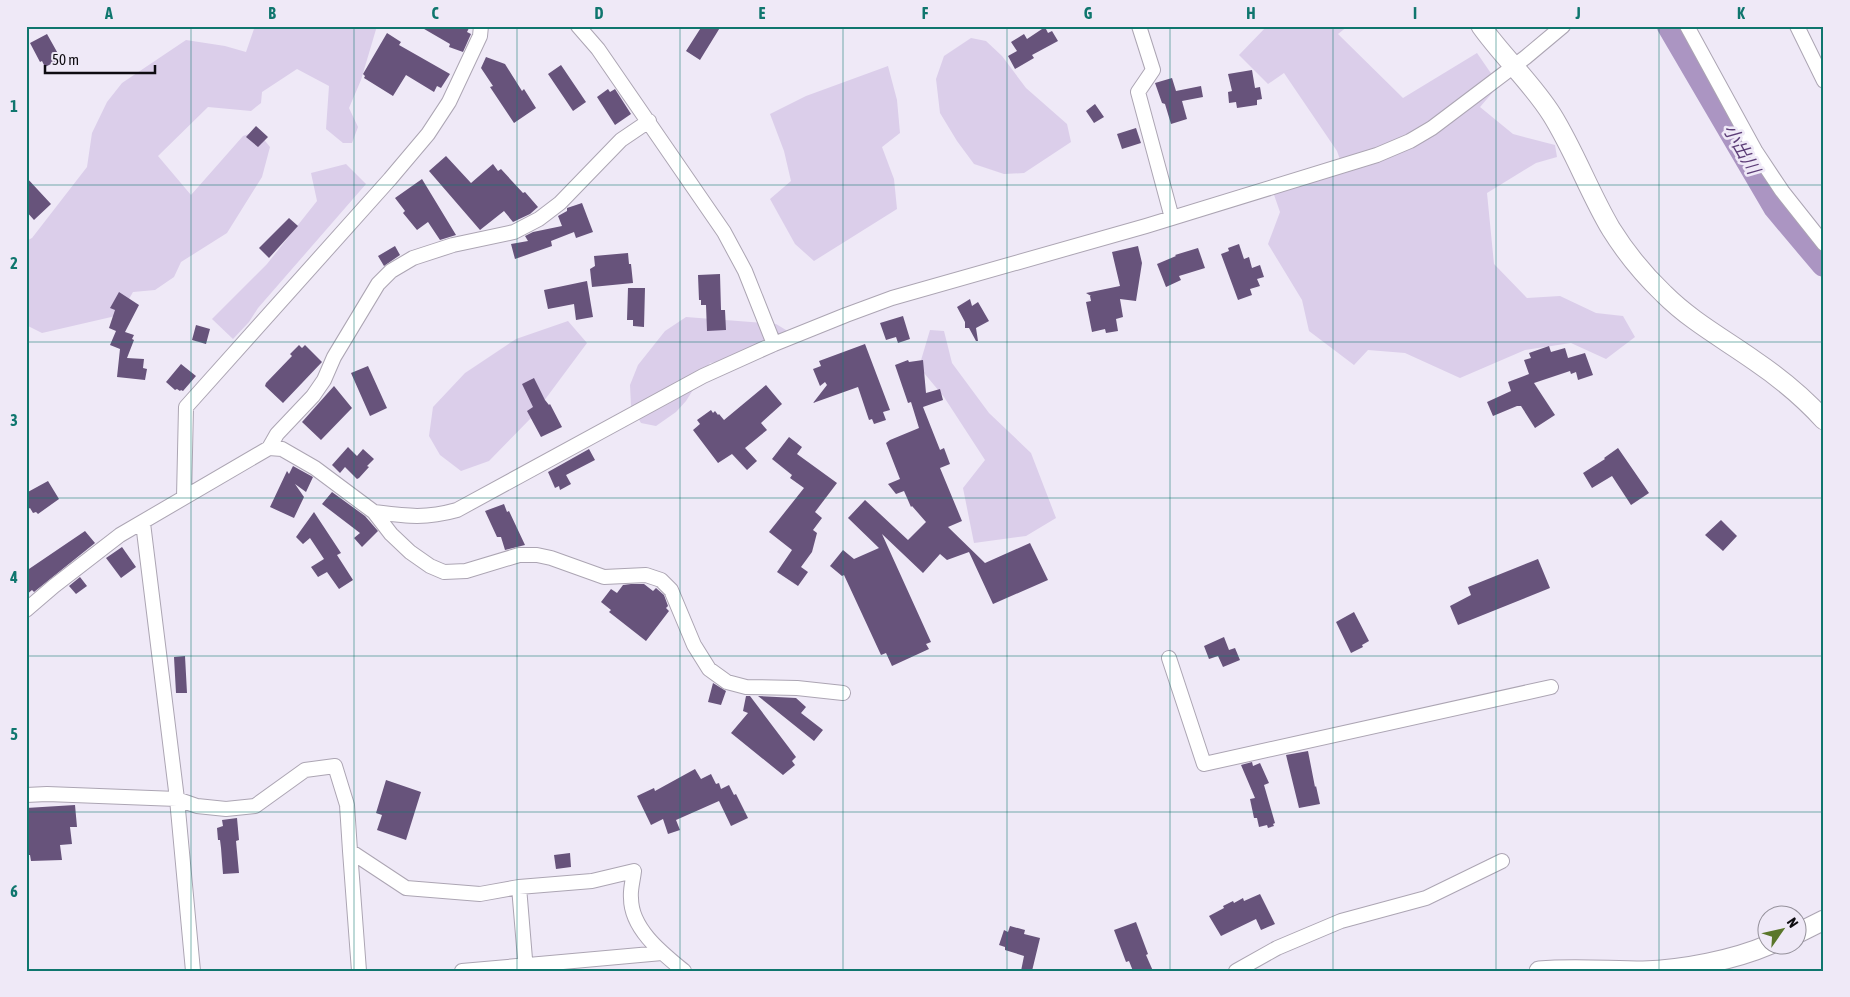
<svg xmlns="http://www.w3.org/2000/svg" width="1850" height="997" font-family="'Asap Condensed','Noto Sans JP',sans-serif">
	<style>
		.green { fill: #dbceea }
		.lines { fill: none; stroke-linecap: round; stroke-linejoin: round }
		.river { stroke: #ab95c2; stroke-width: 26 }
		.building { fill: #67537b }
		.street-casing { stroke: #aca5b3; stroke-width: 16 }
		.secondary-casing { stroke: #aca5b3; stroke-width: 21 }
		.street { stroke: #fff; stroke-width: 14 }
		.secondary { stroke: #fff; stroke-width: 19 }
		.grid { fill: none; stroke: #0f766e; stroke-width: 1; stroke-opacity: 0.55 }
		.labels { text-anchor: middle; dominant-baseline: central; stroke-width: 5; stroke-linejoin: round; paint-order: stroke }
		.water-label { font-size: 18px; font-style: italic; fill: #5c3d77; stroke: #efe9f7 }
		.neatline { fill: none; stroke: #0f766e; stroke-width: 2 }
		.grid-label { font-size: 16px; text-anchor: middle; font-weight: bold; fill: #0f766e }
	</style>
	<rect width="100%" height="100%" fill="#efe9f7"/>
	<path class="green" d="M255,26h122l-16,54 -12,28 9,19 -6,16h-9l-17,-14 3,-43 -32,-17 -35,23 -1,11 -10,8 -43,-4 -50,49 33,39 52,-59 14,-5 13,16 -8,30 -35,56 -46,29 -7,15 -19,13 -22,2 -13,23 -78,18 -16,-8v-84l6,-3 55,-71 5,-34 15,-31 15,-19 64,-43 39,6 21,6z
		M1267,26h81l-10,8 65,64 74,-45 22,32 -19,22 33,27 42,11 2,12 -21,6 -49,30 7,71 33,34 33,-2 36,17 27,3 12,21 -29,22 -35,-16 -46,7 -65,28 -55,-25 -37,-3 -14,15 -45,-34 -7,-31 -34,-56 12,-32 -8,-23 71,-21 -6,-17 -53,-78 -16,11 -29,-29z
		M971,38l15,3 16,15 24,32 41,36 4,18 -47,31 -20,1 -30,-10 -17,-23 -17,-28 -4,-34 8,-23z
		M888,66l9,34 3,33 -18,14 12,32 3,30 -83,52 -19,-17 -25,-45 21,-18 -7,-30 -14,-37 36,-18z
		M346,164l20,20 -108,124 -9,14 -16,17 -21,-20 55,-55 50,-63 -6,-28z
		M686,317l90,7 20,12 -22,17 -24,6 -40,4 -24,38 -10,11 -20,14 -15,-3 -10,-17 -1,-21 8,-20 27,-34z
		M568,321l19,22 -55,74 -43,44 -28,10 -21,-16 -11,-19 4,-29 32,-34 51,-34z
		M930,330l14,1 8,32 37,50 42,40 25,65 -30,18 -52,7 -11,-55 22,-28 -41,-63 -25,-30z"/>
	<g class="lines">
		<path class="river" d="M1670,26l106,181 48,57"/>
	</g>
	<path class="building" d="M419,26h51l-3,6 4,2 -8,18 -14,-5 1,-3z
		M702,26h19l-21,34 -14,-9z
		M1045,27l3,6 4,-2 6,10 -26,14 2,3 -19,11 -7,-13 9,-5 -6,-9 13,-8 3,5z
		M387,33l14,9 -2,3 51,29 -9,14 -4,-2 -3,6 -28,-17 -13,21 -29,-18 1,-2 -2,-2z
		M47,34l14,25 -16,8 -3,-6 -2,1 -10,-19z
		M486,57l19,7 17,27 2,-2 12,19 -22,15 -24,-36 3,-1 -12,-18z
		M561,65l25,37 -13,9 -25,-37z
		M1252,70l3,18 5,-1 2,12 -5,1v5l-20,3 -1,-6 -7,1 -1,-11 4,-1 -4,-17z
		M1172,78l4,13 25,-5 2,11 -21,4 5,18 -16,5 -6,-20 -3,-1 -7,-20z
		M608,89l2,3 5,-3 16,25 -16,11 -18,-28z
		M1095,104l9,13 -10,6 -8,-12z
		M256,126l12,11 -10,10 -12,-10z
		M1136,128l5,15 -19,6 -5,-15z
		M446,156l25,27 22,-19 5,7 3,-2 22,24 2,-1 13,15 -8,7 -17,8 -9,-11 -24,19 -51,-59z
		M26,177l25,27 -17,16 -8,-9z
		M422,179l34,56 -16,5 -12,-18 -11,8 -14,-17 2,-2 -10,-13z
		M582,203l11,29 -17,6 -2,-6 -23,9 1,5 -37,13 -4,-15 17,-3 -3,-5 8,-4 29,-6 -4,-10 9,-5v-3z
		M289,218l9,8 -29,32 -10,-10z
		M1239,244l5,15 5,-2 3,11 8,-3 4,12 -7,2 3,7 -10,3 2,6 -14,5 -17,-46 8,-3 -1,-3z
		M395,246l5,9 -16,11 -6,-10z
		M1138,246l4,17 -6,38 -16,-2 3,18 -7,2 2,12 -12,2 -1,-4 -13,3 -6,-30 5,-1 -1,-5h1l-5,-3 34,-7 -8,-34z
		M1198,248l7,20 -26,8 2,4 -15,7 -9,-23 19,-8 -1,-1z
		M628,253l1,11h2l2,19 -41,4 -2,-18 5,-3 -1,-10z
		M720,274l1,36h4l1,20 -19,1 -1,-26h-5v-5h-2l-1,-25z
		M587,281l6,36 -17,3 -2,-16 -26,5 -4,-19z
		M628,288h17l-1,39 -11,-1v-6h-6z
		M119,292l20,13 -14,27 9,3 -2,4 2,1 -7,18 17,1 -1,9 4,1 -2,11 -28,-3 3,-28 -10,-4 6,-14 -7,-3 6,-18 -5,-2z
		M970,299l2,7 6,-4 11,19 -13,7 2,13h-2l-7,-13h-4v-6l-8,-15z
		M903,316l7,23 -12,4 -2,-6 -10,3 -6,-17z
		M196,325l14,4 -4,15 -14,-4z
		M865,344l25,66 -7,2 3,8 -12,4 -2,-5 -3,1 -11,-33 -45,16 14,-18 -2,-3 -5,4 -7,-17 8,-3 -2,-5z
		M299,345l3,3 3,-3 17,17 -39,41 -18,-17 1,-3 26,-27 -2,-2z
		M1549,346l2,6 14,-4 3,10 17,-5 8,22 -15,5 -2,-8 -5,2 -1,-3 -36,12 21,32 -20,13 -14,-22h-4l-24,10 -6,-14 24,-11 -3,-9 21,-8 -5,-14 7,-2 -2,-5z
		M908,360l1,2 14,-2 3,33 14,-4 3,11 -20,7 17,43 4,-2 6,16 -10,4 22,53 -14,6 37,36 45,-20 18,37 -55,24 -24,-52 -22,8 -7,-6 -17,19 -41,-39 49,108 -5,2 3,5 -37,17 -6,-13 -5,2 -37,-80 -2,1 -12,-10 13,-16 11,9 25,-11 -31,-30 17,-18 43,40 18,-18 -14,-16 -1,1 -7,-16 -8,3 -8,-10 12,-5 -14,-36 4,-3 29,-12 -8,-26 -3,1 -13,-38z
		M181,364l15,12 -13,15 -2,-1 -1,1 -3,-2 -2,1 -9,-8z
		M368,366l19,42 -17,8 -19,-43z
		M534,378l11,22 4,5 1,-1 12,23 -21,10 -14,-26 6,-4 -11,-23z
		M766,385l16,19 -21,19 6,7 -22,18 12,13 -10,9 -15,-16 -14,9 -25,-33 7,-6 -3,-4 14,-10 2,3 2,-2 3,4 1,-1 5,6z
		M334,386l18,22 -31,32 -19,-18z
		M789,437l13,10 -5,7 40,29 -22,29 7,6 -9,12 4,3 -5,19 -11,15 7,5 -10,14 -21,-14 15,-22 -23,-18 35,-44 -14,-10 2,-3 -20,-16z
		M348,447l9,9 6,-7 11,10 -7,7 2,1 -10,11 -2,1 -12,-12 -5,6 -8,-8z
		M1618,448l31,45 -18,12 -19,-29 -20,12 -9,-15 22,-14 -1,-1z
		M589,449l6,11 -29,15 5,9 -11,6 -1,-4 -4,2 -7,-16z
		M293,466l20,11 -7,15 -11,-8 9,13 -10,21 -24,-11 17,-36 2,3z
		M48,481l11,18 -21,15 -2,-2 -3,1 -3,-5 -4,2v-17z
		M332,492l33,24 13,15 -16,16 -8,-9 6,-5 -38,-29z
		M504,504l3,8 2,-1 16,34 -20,5 -4,-13h-4l-12,-26z
		M314,512l27,41 -4,2 16,25 -14,9 -12,-17 -9,5 -7,-10 13,-8 -14,-21 -7,6 -7,-7z
		M1721,520l16,16 -14,15 -18,-16z
		M85,531l10,12 -61,49 -2,-2 -6,5v-24z
		M122,547l14,20 -15,11 -15,-20z
		M1538,559l12,29 -92,37 -8,-19 21,-11 -3,-8z
		M80,577l7,9 -11,8 -7,-8z
		M631,584h13l9,7 3,-3 8,7 4,11 -2,2 3,3 -23,30 -37,-29 2,-2 -10,-8 10,-13 6,4 6,-8z
		M1354,612l15,29 -7,4 1,2 -12,6 -15,-31z
		M1224,637l5,13 6,-2 5,12 -17,7 -5,-11 -9,3 -5,-13z
		M185,656l2,37h-11l-2,-36z
		M713,683l13,8 -5,14 -13,-3z
		M746,696h4l46,61 -4,4 3,4 -12,10 -52,-42 17,-20 -5,-2z
		M758,696l38,2 10,9 -5,6 22,17 -9,11z
		M1308,751l7,36 1,-1 4,18 -21,4 -13,-53z
		M1252,762l1,4 7,-3 9,20 -5,2 11,38 -2,1 1,2 -6,2 -1,-3 -8,2 -2,-9h-3l-4,-19 5,-1 -14,-33z
		M695,769l6,10 10,-5 5,10 3,-1 2,6 8,-4 5,10 2,-1 12,24 -17,8 -12,-25 -43,19 4,10 -12,4 -5,-15 -12,6 -14,-29 17,-8 1,3z
		M386,780l35,12 -15,48 -29,-10 5,-15 -6,-2z
		M75,805l2,22h-7l2,17 -12,1 2,15 -31,1 -1,-6h-4v-47z
		M237,818l2,22 -3,1 3,32 -16,1 -2,-26 -1,-8h-2l-1,-12 6,-2 -1,-6z
		M570,853l1,14 -15,2 -2,-14z
		M1260,894l15,30 -14,6 -5,-11 -35,17 -12,-20 15,-8 -1,-2 10,-5 1,2 9,-5 1,3z
		M1136,922l12,32 -2,1 7,16h-20l-4,-10 -3,1 -12,-32z
		M1010,926l15,4 -1,4 16,4 -8,33h-11l3,-15 -19,-6v-3l-6,-2 5,-15 4,2z"/>
	<g class="lines">
		<defs>
			<path id="street" d="M578,26l20,23 126,183 21,39 29,73
				M1139,26l14,44 -15,22 34,126
				M1687,26l69,126 26,39 42,53
				M1797,26l27,55
				M269,448l13,1 33,19 59,44 17,22 19,18 20,14 14,6 22,-1 53,-16h18l14,3 53,19 42,-2 15,5 10,10 23,55 15,24 18,13 19,5 51,1 46,5
				M184,497l2,-90 204,-228 38,-45 21,-32 31,-66 1,-10
				M374,512c32,4 51,7 83,-2l246,-134 71,-32 72,-29 46,-17 254,-72 231,-71 33,-14 22,-13 94,-71 37,-31
				M143,523l34,276 16,172
				M26,610l28,-24 66,-51 149,-87 8,-14 36,-38 11,-16 10,-23 44,-73 13,-13 22,-13 40,-13 61,-13 25,-13 21,-16 61,-63 28,-19
				M1169,658l35,106 347,-77
				M26,795l21,-1 130,5 20,7 29,3 29,-3 50,-36 30,-4 12,39 3,46 56,37 74,6 39,-7 73,-6 42,-10c-1,9 -4,19 -3,27 0,31 31,55 53,73
				M350,851l9,120
				M519,887l7,84
				M462,971l200,-18
				M1236,971l41,-23 64,-27 85,-23 76,-37"/>
			<path id="secondary" d="M1481,26c22,31 51,57 71,89 23,37 37,77 59,114 15,24 33,46 53,65 27,27 60,45 91,67 25,17 49,37 69,59
				M1798,933l26,-13
				M1539,971c35,-3 69,0 104,0 40,-1 91,-11 128,-27"/>
		</defs>
		<use href="#street" class="street-casing"/>
		<use href="#secondary" class="secondary-casing"/>
		<use href="#street" class="street"/>
		<use href="#secondary" class="secondary"/>
	</g>
	<path class="grid" d="M191,26v945M354,26v945M517,26v945M680,26v945M843,26v945M1007,26v945M1170,26v945M1333,26v945M1496,26v945M1659,26v945M26,185h1798M26,342h1798M26,498h1798M26,656h1798M26,812h1798"/>
	<g class="labels">
		<g class="water-label">
			<text transform="translate(1742 149) rotate(60)">小出川</text>
		</g>
	</g>
	<rect width="1850" height="997" fill="none" stroke="#efe9f7" stroke-width="55"/>
	<g transform="translate(1782 930) rotate(56)"><circle r="24" fill="#efe9f7" stroke="#95919b"/>
	<path d="M0-4L9 19L0 12L-9 19Z" fill="#5a762a"/>
	<text y="-8" font-size="14" font-weight="bold" text-anchor="middle" fill="#0e0c11">N</text>
	</g>
	<path d="M45 65v8h110v-8" fill="none" stroke="#0e0c11" stroke-width="2.5"/>
	<text x="52" y="65" font-size="15" fill="#0e0c11" stroke="#efe9f7" stroke-width="4" paint-order="stroke">50 m</text>
	<rect x="28" y="28" width="1794" height="942" class="neatline"/>
	<g class="grid-label">
		<text x="109" y="19">A</text>
		<text x="272" y="19">B</text>
		<text x="435" y="19">C</text>
		<text x="599" y="19">D</text>
		<text x="762" y="19">E</text>
		<text x="925" y="19">F</text>
		<text x="1088" y="19">G</text>
		<text x="1251" y="19">H</text>
		<text x="1415" y="19">I</text>
		<text x="1578" y="19">J</text>
		<text x="1741" y="19">K</text>
		<text x="14" y="112">1</text>
		<text x="14" y="269">2</text>
		<text x="14" y="426">3</text>
		<text x="14" y="583">4</text>
		<text x="14" y="740">5</text>
		<text x="14" y="897">6</text>
	</g>
</svg>
